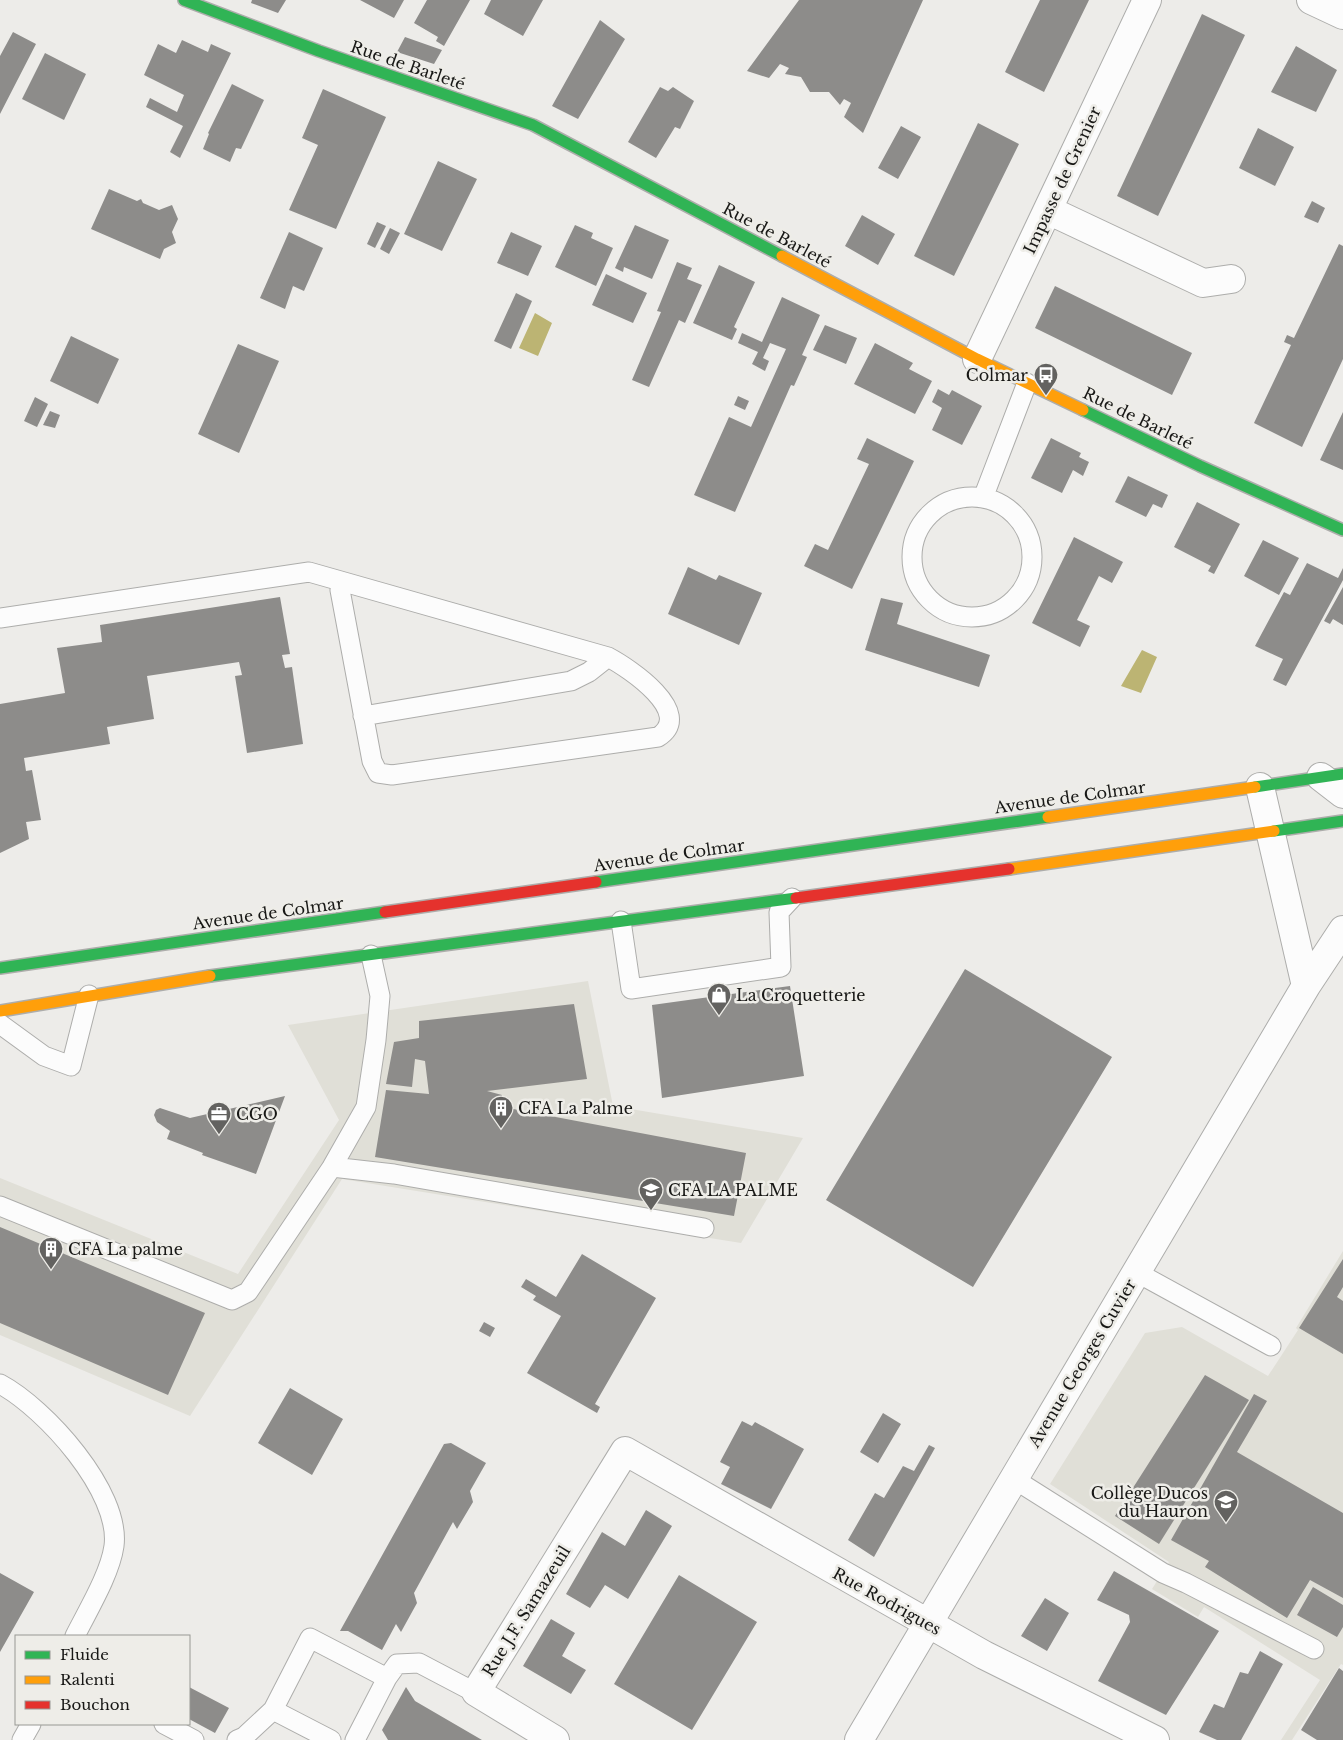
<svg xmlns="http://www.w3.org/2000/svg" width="1343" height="1740" font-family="'Libre Baskerville',serif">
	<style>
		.built { fill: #e0dfd7 }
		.water { fill: #bcb473 }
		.building { fill: #8d8c8a }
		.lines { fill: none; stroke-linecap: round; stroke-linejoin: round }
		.lane-casing { stroke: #adadab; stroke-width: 21 }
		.street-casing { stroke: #adadab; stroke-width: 30 }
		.fast-casing { stroke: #adadab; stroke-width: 14 }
		.slow-casing { stroke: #adadab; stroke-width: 14 }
		.jam-casing { stroke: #adadab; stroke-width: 14 }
		.lane { stroke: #fcfcfc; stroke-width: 19 }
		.street { stroke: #fcfcfc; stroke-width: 28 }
		.fast { stroke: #30b455; stroke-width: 11 }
		.slow { stroke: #ff9f0a; stroke-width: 11 }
		.jam { stroke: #e5322d; stroke-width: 11 }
		.labels { text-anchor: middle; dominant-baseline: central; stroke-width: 5; stroke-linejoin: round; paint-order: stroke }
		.street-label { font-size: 16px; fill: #181816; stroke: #eeede8 }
		.poi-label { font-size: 16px; fill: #181816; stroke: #eeede8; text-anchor: start }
	</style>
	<rect width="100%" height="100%" fill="#edece9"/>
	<path class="built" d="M588,981l25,125 190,32 -62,105 -399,-64 -152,237 -190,-81v-157l238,96 101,-154 -51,-95z
		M1343,1251v414l-2,-1 -13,20 -36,56h-11l39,-60 -116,-73 -6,10 -46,-28 17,-27 -119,-78 95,-151 37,-6 86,49 30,-46 -2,-2z"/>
	<path class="water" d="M535,313l17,10 -14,33 -19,-8z
		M1142,650l15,7 -16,36 -20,-7z"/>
	<path class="building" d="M252,0h34l-8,13 -27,-10z
		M360,0h44l-10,18z
		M427,0h43l-26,46 -8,-5 2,-4 -24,-14z
		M491,0h52l-20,36 -39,-22z
		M799,0h124l-60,133 -19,-16 7,-14 -7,-4 -4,6 -11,-13h-19l-9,-15 -16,-3 4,-6 -9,-4 -11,14 -22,-7z
		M1040,0h49l-45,92 -39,-20z
		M1202,14l43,21 -87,181 -41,-20z
		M600,20l25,19 -47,80 -26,-13z
		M13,32l23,12 -36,70v-58z
		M405,37l37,13 -8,14 -37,-12z
		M182,40l26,12 3,-8 20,9 -51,105 -10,-6 13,-26 -37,-19 4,-9 27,14 7,-17 -40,-20 14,-31 18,9z
		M1296,46l41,24 -21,42 -45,-20z
		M45,53l41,21 -22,46 -42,-21z
		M232,84l32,16 -23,49 -5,-1 -6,14 -27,-13 6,-15 -1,-1z
		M660,87l8,4 5,-4 21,14 -14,28 -5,-2 -19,31 -28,-16z
		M323,89l63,28 -50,112 -47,-19 29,-65 -16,-7z
		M978,123l41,21 -65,132 -40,-20z
		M901,126l20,11 -23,42 -20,-11z
		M1258,128l36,19 -19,39 -36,-18z
		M438,161l39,18 -35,72 -38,-17z
		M109,189l28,12 4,-2 2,4 16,7 13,-5 6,14 -6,13 4,11 -12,6 -4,10 -69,-30z
		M1312,201l13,7 -7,15 -14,-6z
		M862,215l33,19 -17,31 -33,-19z
		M377,222l9,4 -11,22 -8,-4z
		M575,225l18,8 -2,5 22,10 -17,38 -41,-19z
		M635,225l34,15 -17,39 -28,-12 -1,5 -8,-4z
		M390,228l10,5 -11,21 -9,-5z
		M289,232l34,16 -19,43 -11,-5 -8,23 -25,-11z
		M511,232l31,14 -14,30 -31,-13z
		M1339,244l4,2v113l-41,88 -48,-24 37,-78 -7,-3 3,-7 7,3z
		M677,262l15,6 -5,11 15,6 -17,38 -6,-3 -30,67 -17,-7 29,-68 -4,-1z
		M719,265l36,17 -21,45 3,2 -5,11 -39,-17z
		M606,274l41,19 -14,30 -41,-18z
		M1055,286l137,67 -20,42 -137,-67z
		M516,293l16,8 -21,48 -17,-8z
		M782,297l38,18 -18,40 5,2 -13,29 -3,-1 -56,127 -41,-17 35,-78 22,10 35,-78 -16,-6 -7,15 6,3 -4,10 -13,-7 6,-12 -20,-9 4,-10 20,9z
		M825,325l32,13 -11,26 -33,-14z
		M71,336l48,23 -21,45 -48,-23z
		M875,343l38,20 -4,6 23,12 -17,33 -61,-30z
		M238,344l41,17 -40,92 -41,-19z
		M938,389l11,6 3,-5 30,16 -20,39 -30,-15 10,-22 -10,-6z
		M738,396l11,5 -4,9 -11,-5z
		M35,397l13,7 -11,23 -13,-6z
		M50,411l10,4 -5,13 -12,-3z
		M1343,412v58l-23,-10z
		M867,438l47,23 -62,128 -48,-23 11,-22 13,6 41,-86 -12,-5z
		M1051,438l30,15 -2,4 10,5 -6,14 -10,-6 -11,23 -31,-15z
		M1128,476l40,19 -6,13 -9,-4 -7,13 -31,-15z
		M1197,502l43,22 -26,50 -6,-3 3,-5 -37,-19z
		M1074,537l49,25 -11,21 -13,-7 -22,44 13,6 -10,21 -48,-24z
		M1263,540l36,18 -20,37 -35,-19z
		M1307,563l31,15 5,-10v12l-57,106 -13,-6 10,-21 -28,-13 29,-54 6,3z
		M688,567l28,13 3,-5 43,18 -23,52 -71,-31z
		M1343,587v38l-10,-6 -3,5 -6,-3z
		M280,597l10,57 -8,1 3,13 7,-1 11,77 -56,9 -12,-77 7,-1 -3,-13 -92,14 7,43 -47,8 3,17 -86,14 2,13 6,-1 9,50 -15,2 3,17 -29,14v-149l65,-11 -8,-45 45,-6 -2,-17z
		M881,598l22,5 -6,21 93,31 -11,32 -114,-37z
		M965,969l147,88 -139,230 -147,-87z
		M790,986l14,90 -142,22 -10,-93z
		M574,1004l13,75 -100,12 15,4 -4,11 248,47 -12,63 -359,-59 11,-67 43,4 -4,-33 -10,-2 -3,28 -26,-3 8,-42 25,-4v-17z
		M285,1096l-29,78 -54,-19 1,-2 -36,-14 3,-8 -13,-9 -3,-7 2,-5 4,-2 30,10z
		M0,1227l205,86 -37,82 -168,-72z
		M582,1254l74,44 -61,106 5,3 -3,6 -70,-40 34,-57 -28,-16 3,-4 -15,-9 5,-8 30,18z
		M1343,1259v28l-6,10 6,4v53l-44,-26z
		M484,1322l11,6 -5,9 -11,-6z
		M1205,1375l44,25 -90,144 -44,-28z
		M290,1388l53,31 -31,56 -54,-32z
		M1254,1394l13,7 -30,51 106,61v85l-33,-18 -23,38 -82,-51 4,-6 -38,-21z
		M883,1413l18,11 -23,39 -18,-11z
		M742,1421l10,5 3,-4 49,27 -33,60 -50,-25 9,-17 -10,-5z
		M451,1443l35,20 -16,28 3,11 -16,27 -4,-7 -39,71 3,10 -16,29 -5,-8 -14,26 -34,-19h-8l104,-187z
		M929,1445l6,3 -61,109 -26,-17 27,-47 9,5 19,-32 11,5z
		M646,1510l26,16 -44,73 -23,-14 -15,23 -24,-14 36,-62 23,14z
		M1114,1571l105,60 -53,84 -68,-34 32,-59 -1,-7 -32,-15z
		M0,1573l34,19 -34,60z
		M679,1575l78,47 -65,108 -78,-46z
		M1313,1587l30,18v22l-6,10 -40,-22z
		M1045,1598l24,15 -22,38 -26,-15z
		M551,1619l24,14 -13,23 24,14 -15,24 -48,-28z
		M1260,1651l23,13 -42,76h-24l-18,-8 15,-28 10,4 16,-36 8,2z
		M1339,1668l4,3v69h-26l-16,-10z
		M189,1687l40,21 -14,25 -26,-14z
		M406,1687l9,14 67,39h-94l-6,-10z"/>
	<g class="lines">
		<defs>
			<path id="lane" d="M912 557a60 60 0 1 1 120 0a60 60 0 1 1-120 0Z
				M983,498l44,-115
				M0,618l309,-46 299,85c21,11 88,56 50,80l-266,38 -14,-2 -6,-12 -32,-171 2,-8
				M363,716l208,-35 18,-9 19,-15
				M621,921l10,68 150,-22 -2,-55 13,-14
				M0,1024l44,32 27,10 18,-71
				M332,1167l62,7 310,54
				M0,1206l232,94 16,-8 84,-125 34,-60 10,-67 4,-44 -9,-41
				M1136,1272l135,74
				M0,1384c45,24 121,108 114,162 -4,28 -26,64 -39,90
				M1014,1479l149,94 23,10 128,66
				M164,1724l30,16
				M22,1740l9,-16
				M237,1740l7,-3 29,-27
				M331,1740l-58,-30 37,-72 77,40
				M355,1740l32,-62 10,-14 22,-1 59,31"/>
			<path id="street" d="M1311,0l32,15
				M1048,210l155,73 28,-4
				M977,359l170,-359
				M1321,777l22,17
				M1260,787l46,199
				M555,1740l-79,-48 149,-241 359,204 171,85
				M859,1740l447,-754 37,-56"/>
			<path id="fast" d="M184,0l135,51 214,74 249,131
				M1083,410l117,56 143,64
				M1255,787l88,-13
				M1274,831l69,-10
				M596,882l452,-65
				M0,968l385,-56
				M210,976l586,-78"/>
			<path id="slow" d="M782,256l195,103 106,51
				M1048,817l207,-30
				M1009,869l265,-38
				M0,1011l210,-35"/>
			<path id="jam" d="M796,898l213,-29
				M385,912l211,-30"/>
		</defs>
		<use href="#lane" class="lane-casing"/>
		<use href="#street" class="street-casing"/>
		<use href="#fast" class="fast-casing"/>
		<use href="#slow" class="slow-casing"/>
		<use href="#jam" class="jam-casing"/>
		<use href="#lane" class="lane"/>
		<use href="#street" class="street"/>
		<use href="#fast" class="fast"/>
		<use href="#slow" class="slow"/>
		<use href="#jam" class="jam"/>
	</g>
	<defs>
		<symbol id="bus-pin" viewBox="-11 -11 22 30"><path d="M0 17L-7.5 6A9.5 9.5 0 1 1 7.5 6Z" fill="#636260" stroke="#eeede8"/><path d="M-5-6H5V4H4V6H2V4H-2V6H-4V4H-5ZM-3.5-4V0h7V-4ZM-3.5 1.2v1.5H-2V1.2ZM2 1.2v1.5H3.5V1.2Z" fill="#fff"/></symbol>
		<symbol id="shop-pin" viewBox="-11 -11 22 30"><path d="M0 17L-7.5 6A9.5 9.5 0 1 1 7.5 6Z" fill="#636260" stroke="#eeede8"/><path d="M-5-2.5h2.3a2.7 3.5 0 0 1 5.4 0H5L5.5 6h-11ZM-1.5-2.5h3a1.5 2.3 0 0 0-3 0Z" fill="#fff"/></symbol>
		<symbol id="building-pin" viewBox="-11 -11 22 30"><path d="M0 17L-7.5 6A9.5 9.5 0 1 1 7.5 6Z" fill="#636260" stroke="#eeede8"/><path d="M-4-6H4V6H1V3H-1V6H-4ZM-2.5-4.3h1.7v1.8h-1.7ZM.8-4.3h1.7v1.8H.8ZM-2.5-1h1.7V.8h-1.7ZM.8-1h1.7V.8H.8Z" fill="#fff"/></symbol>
		<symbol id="office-pin" viewBox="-11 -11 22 30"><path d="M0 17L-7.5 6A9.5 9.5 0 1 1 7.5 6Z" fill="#636260" stroke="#eeede8"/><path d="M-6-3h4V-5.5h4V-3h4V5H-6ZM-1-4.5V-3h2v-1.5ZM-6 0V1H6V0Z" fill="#fff"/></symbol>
		<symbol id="university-pin" viewBox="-11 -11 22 30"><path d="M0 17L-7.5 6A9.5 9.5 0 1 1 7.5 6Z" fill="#636260" stroke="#eeede8"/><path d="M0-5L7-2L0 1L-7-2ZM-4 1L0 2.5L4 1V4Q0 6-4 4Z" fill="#fff"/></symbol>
		<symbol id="school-pin" viewBox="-11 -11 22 30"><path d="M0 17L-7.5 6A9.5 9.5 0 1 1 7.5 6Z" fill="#636260" stroke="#eeede8"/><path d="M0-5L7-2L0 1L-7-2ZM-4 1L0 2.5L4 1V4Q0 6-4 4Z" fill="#fff"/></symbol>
	</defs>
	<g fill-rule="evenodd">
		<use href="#bus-pin" x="1032" y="361" width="28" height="38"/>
		<use href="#shop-pin" x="705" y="981" width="28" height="38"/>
		<use href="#building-pin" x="487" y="1094" width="28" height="38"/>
		<use href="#office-pin" x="205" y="1100" width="28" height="38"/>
		<use href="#university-pin" x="637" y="1176" width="28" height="38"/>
		<use href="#building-pin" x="37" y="1235" width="28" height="38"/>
		<use href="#school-pin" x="1212" y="1488" width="28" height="38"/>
	</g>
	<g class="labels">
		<g class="street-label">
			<text transform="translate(408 65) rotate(19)">Rue de Barleté</text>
			<text transform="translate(1062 180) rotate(-65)">Impasse de Grenier</text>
			<text transform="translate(777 235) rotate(28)">Rue de Barleté</text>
			<text transform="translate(1138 418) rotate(26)">Rue de Barleté</text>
			<text transform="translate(1070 797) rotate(-8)">Avenue de Colmar</text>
			<text transform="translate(669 855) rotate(-8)">Avenue de Colmar</text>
			<text transform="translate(268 913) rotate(-8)">Avenue de Colmar</text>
			<text transform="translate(1082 1363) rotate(-59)">Avenue Georges Cuvier</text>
			<text transform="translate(887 1601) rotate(29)">Rue Rodrigues</text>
			<text transform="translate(526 1611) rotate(-58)">Rue J.F. Samazeuil</text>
		</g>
		<g class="poi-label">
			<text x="1028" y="375" text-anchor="end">Colmar</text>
			<text x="736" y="995">La Croquetterie</text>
			<text x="518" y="1108">CFA La Palme</text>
			<text x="236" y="1114">CGO</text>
			<text x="668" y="1190">CFA LA PALME</text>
			<text x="68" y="1249">CFA La palme</text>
			<text x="1208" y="1493" text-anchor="end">Collège Ducos<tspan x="1208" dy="18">du Hauron</tspan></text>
		</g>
	</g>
	<rect x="15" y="1635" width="175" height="90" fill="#eeede8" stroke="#989894"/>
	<rect x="25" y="1651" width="25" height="8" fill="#30b455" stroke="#989894"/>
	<text x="60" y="1660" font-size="15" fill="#181816">Fluide</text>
	<rect x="25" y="1676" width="25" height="8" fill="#ff9f0a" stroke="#989894"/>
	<text x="60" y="1685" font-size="15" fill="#181816">Ralenti</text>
	<rect x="25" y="1701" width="25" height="8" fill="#e5322d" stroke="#989894"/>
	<text x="60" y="1710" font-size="15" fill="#181816">Bouchon</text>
</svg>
